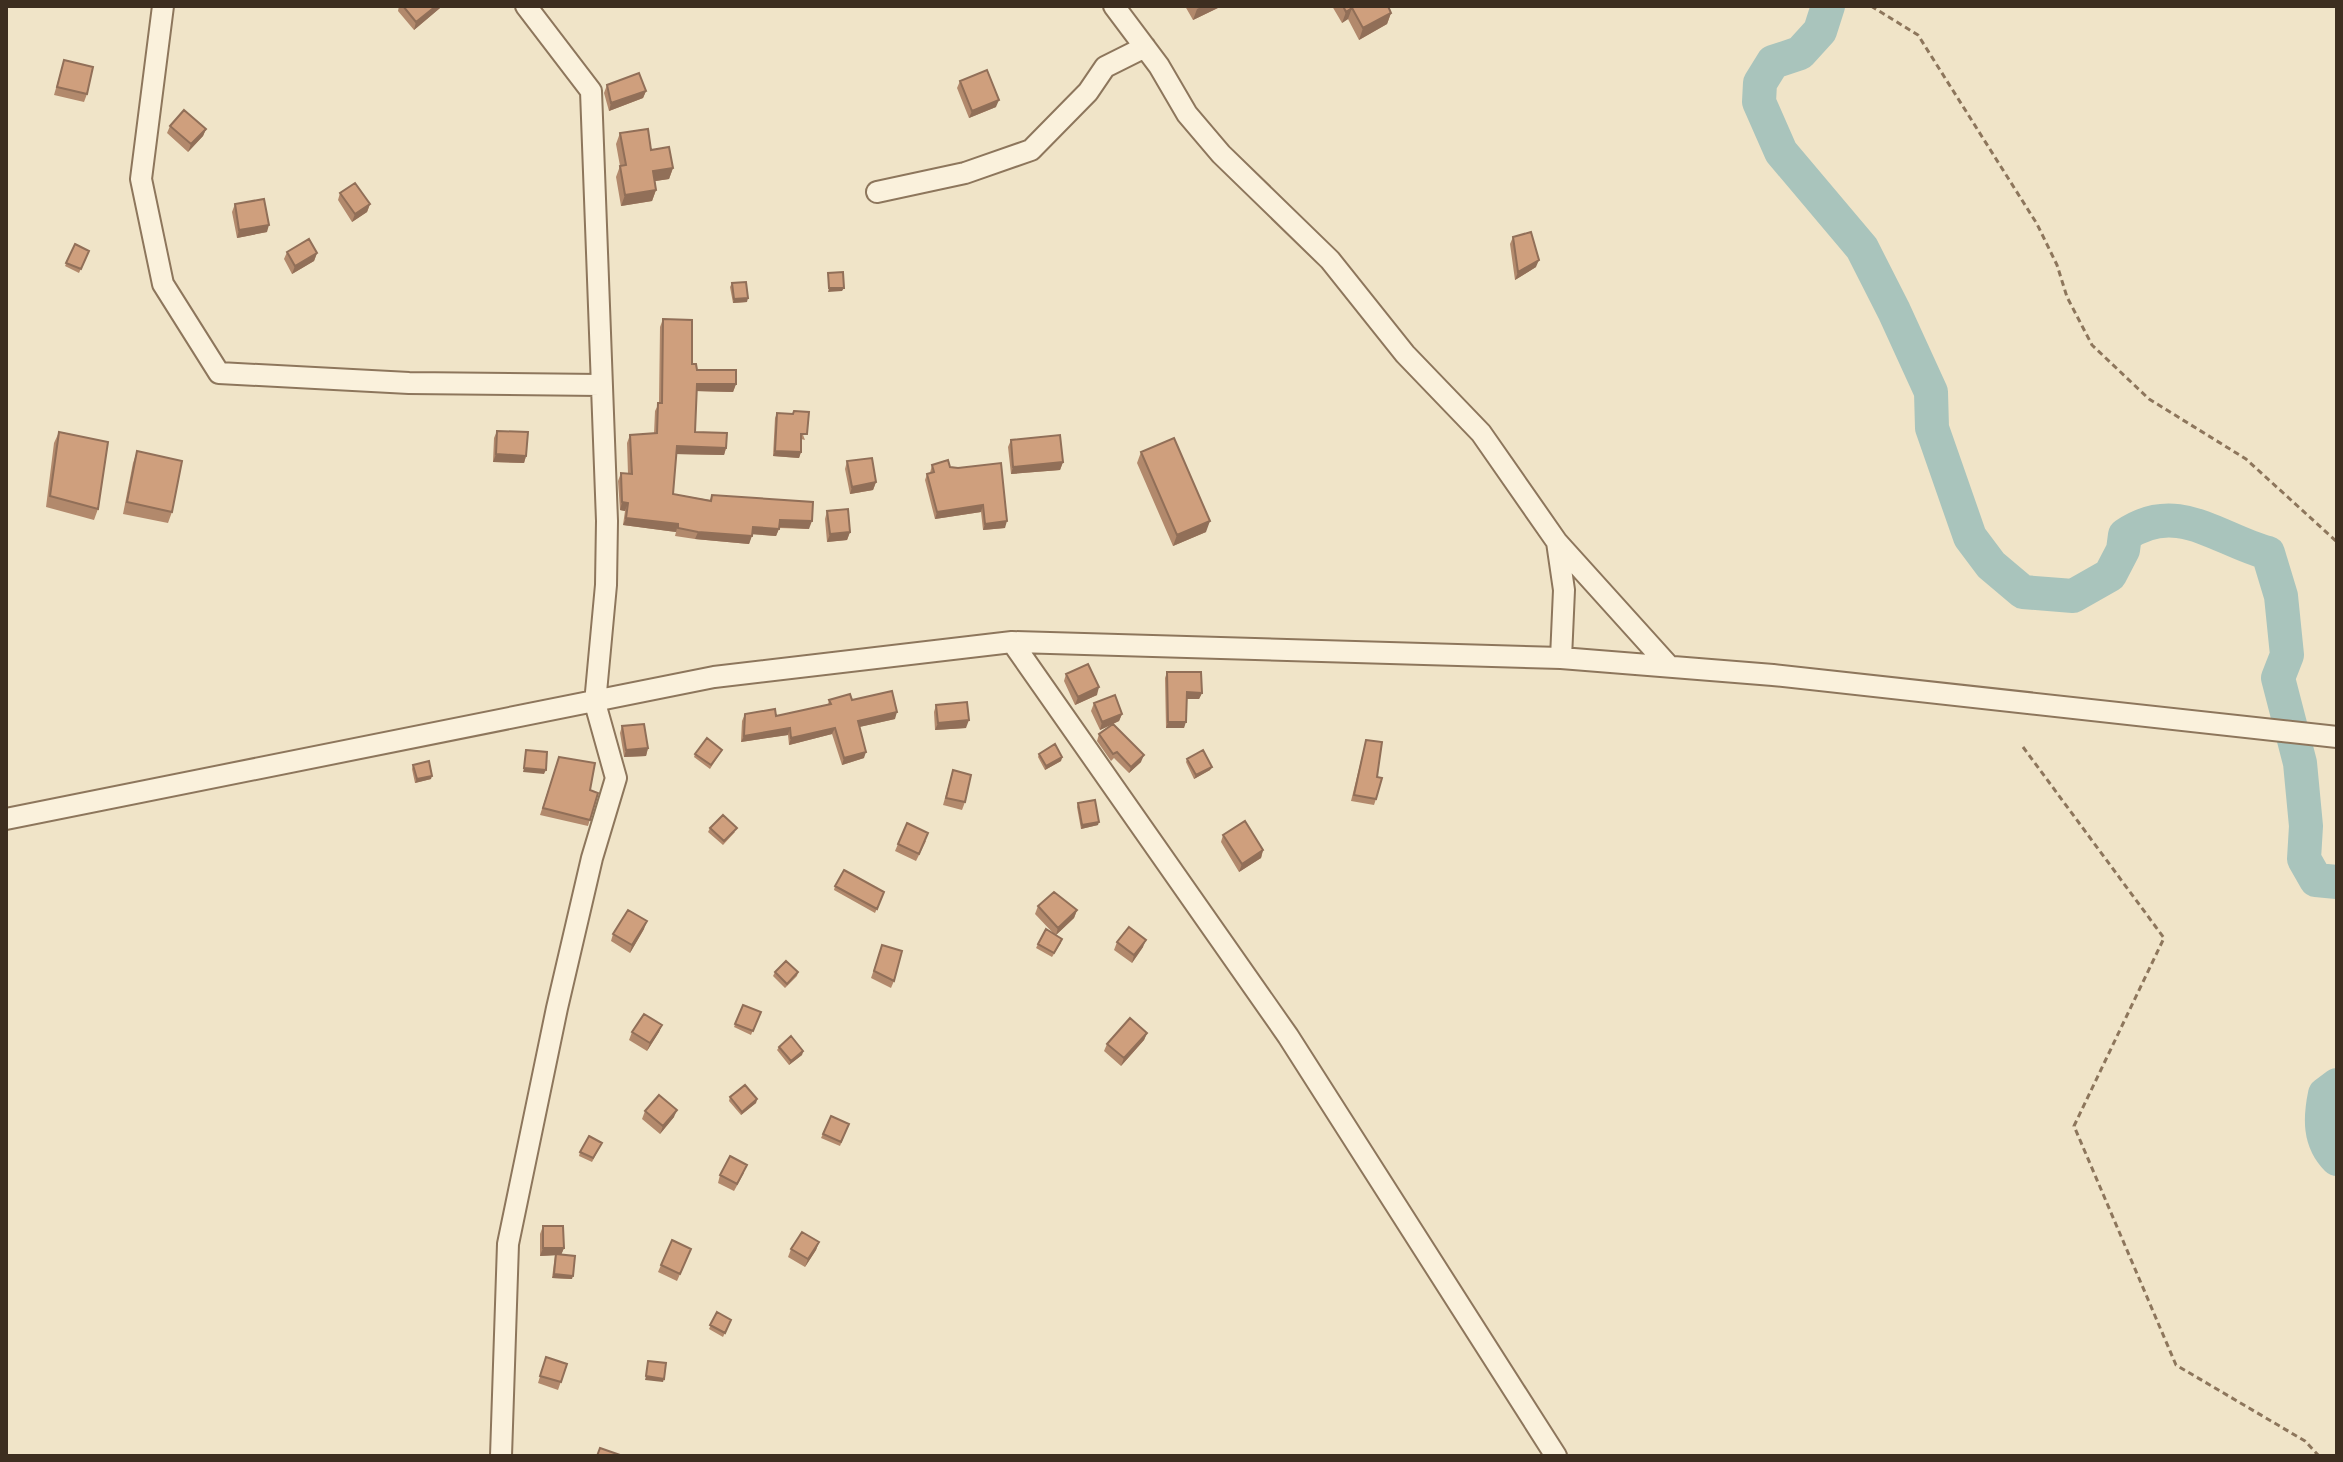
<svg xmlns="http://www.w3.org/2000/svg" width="2343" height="1462" font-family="Bitter,serif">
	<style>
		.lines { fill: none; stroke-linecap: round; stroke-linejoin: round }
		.river { stroke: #a9c4bc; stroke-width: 34 }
		.minor-casing { stroke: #8d765c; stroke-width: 24 }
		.path { stroke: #8d765c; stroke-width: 3; stroke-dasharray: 6 4; stroke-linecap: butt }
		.minor { stroke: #faf1dc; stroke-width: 20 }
		.wall { fill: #b2896c }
		.shaded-wall { fill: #916f58 }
		.building { fill: #cf9f7d; stroke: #916f58; stroke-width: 2 }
	</style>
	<rect width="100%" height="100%" fill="#f0e4c8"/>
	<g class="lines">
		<path class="river" d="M1828,6l-8,25 -20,22 -27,9 -13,21 -1,19 22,50 81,96 32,63 37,81 1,36 38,109 21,28 32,27 50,4 37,-21 13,-25 2,-15c52,-36 94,5 143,18l13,43 6,59 -9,23 22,85 6,63 -2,33 12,21 21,2
			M2337,1085l-12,9c-5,24 -6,47 12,65"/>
		<defs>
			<path id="minor" d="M163,6l-22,173 22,105 56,89 190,10 191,2
				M1114,6l45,60 28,48 34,40 109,106 75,94 76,79 76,109 111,123
				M877,192l88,-19 66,-23 57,-58 17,-25 40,-20
				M1557,542l7,48 -3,68
				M1012,642l276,394 268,420
				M6,819l708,-142 298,-35 549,16 212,17 564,62
				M501,1456l7,-212 49,-236 35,-150 24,-80 -21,-75 11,-118 1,-64 -16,-430 -65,-85"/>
		</defs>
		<use href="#minor" class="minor-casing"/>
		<path class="path" d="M1871,6l47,29 119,189 20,41 10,32 25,48 57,54 97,60 91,83
			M2023,747l141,191 -90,188 102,239 129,76 14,15"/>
		<use href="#minor" class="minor"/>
	</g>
	<path class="wall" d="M399,6h42l-1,2 -26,22 -16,-19z
		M1185,6h37l-29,14z
		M1332,6h56l3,7 -4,11 -28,16 -11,-21 -6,4z
		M64,60l23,34 -3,8 -30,-7z
		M960,81l36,26 -27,11 -12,-30z
		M607,85l39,6 -3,7 -34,13 -5,-18z
		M170,126l36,3 -3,7 -15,16 -21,-19z
		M620,133l31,17 22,18 -4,11 -14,2 1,9 -4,11 -31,5 -5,-29 4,-11 -4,-22z
		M340,193l30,11 -3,8 -15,10 -14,-22z
		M235,204l32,28 -30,6 -5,-26z
		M1513,237l23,30 -21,13 -5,-36z
		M75,244l14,7 -10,22 -14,-7z
		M287,252l30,1 -3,8 -22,13 -8,-15z
		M732,283l15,19 -14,1 -3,-16z
		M663,319l34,51 39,14 -3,8 -36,-1 -2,41 31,16 -2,7 -48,-1 -3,40 37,6 2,-5 97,34 -30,-1 -3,8 -24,-2 -3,10 -54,-5 -20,-3 1,-4 -53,-7 2,-14 -5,-1 -2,-29 3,-8 7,1 -1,-31 3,-8 24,-1 1,-23 4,-8 1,-76z
		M794,411l11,29 -4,-1v13l-2,6 -26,-2 2,-38 2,-5 15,1z
		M497,431l29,25 -2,7 -31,-1 1,-24z
		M59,432l39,77 -4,11 -48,-13 8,-64z
		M1011,440l52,22 -3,8 -49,4 -3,-27z
		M137,451l35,61 -4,11 -45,-9 10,-51z
		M1141,452l65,80 -33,14 -36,-83z
		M847,461l29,21 -3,8 -23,4 -5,-25z
		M932,465l18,2 55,61 -22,2 -2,-18 -46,7 -10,-39 2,-6 3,-1z
		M827,511l23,21 -3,8 -20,2 -2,-23z
		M1167,672l35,21 -3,6h-12l-3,29h-18l-1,-50z
		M1066,674l31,21 -22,10 -11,-24z
		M829,700h23l43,19 -36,8 5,31 -22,7 -10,-31 -43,11 -1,-10 -47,7 1,-21 3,-7 31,2 52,-11z
		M1094,703l28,11 -3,7 -19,9 -9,-19z
		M936,705l30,23 -31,2 -1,-18z
		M622,726l26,22 -2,8 -22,1 -4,-24z
		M1099,734l42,28 -12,11 -15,-15 -3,3 -14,-20z
		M1366,740l11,37 -1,22 -2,6 -23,-4z
		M722,750l-12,19 -16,-12 1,-3z
		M1039,754l23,3 -1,4 -16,9 -7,-13z
		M559,757l31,33 8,3 -10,33 -48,-11z
		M1187,759l25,8 -2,3 -16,9 -8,-17z
		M413,765l18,14 -16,4 -3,-14z
		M953,770l12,32 -3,8 -19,-5z
		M1078,803l20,22 -17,4 -4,-22z
		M710,828l25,4 -12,13 -15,-13z
		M1223,835l40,15 -2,8 -22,14 -18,-30z
		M926,841l-10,20 -21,-10 3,-7z
		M835,886l49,6 -9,21 -41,-23z
		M1038,906l39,4 -3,8 -18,17 5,8 -9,14 -16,-9 2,-4 16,-10 -19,-20z
		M644,929l-14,24 -19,-12 2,-7z
		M1117,942l26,5 -11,16 -18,-13z
		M882,945l12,36 -3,7 -20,-10z
		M775,972h23l-1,4 -12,12 -12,-12z
		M743,1005l18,7 -10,23 -17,-8z
		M662,1025l-3,7 -12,19 -18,-11 3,-8z
		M1147,1033l-3,7 -23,26 -17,-15 3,-7z
		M779,1047l24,4 -1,4 -13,10 -12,-15z
		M730,1097l27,2 -1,4 -15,12 -12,-14z
		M645,1111l29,6 -14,17 -18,-15z
		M831,1116l18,8 -9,22 -19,-8z
		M602,1143l-10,19 -13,-6 1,-4z
		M744,1173l-10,18 -16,-8 2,-8z
		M543,1226l21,22 -3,7 11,24 -20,-1 3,-23 -15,1v-22z
		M819,1242l-3,8 -11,17 -17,-10 3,-8z
		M691,1249l-14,32 -19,-9 3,-7z
		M717,1312l14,8 -8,17 -14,-8z
		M546,1357l21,7 -9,26 -20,-7z"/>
	<path class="shaded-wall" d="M436,6h5l-1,2 -26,22 2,-8z
		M1203,6h19l-29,14 4,-11z
		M1352,8l-4,11 -6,4 4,-11z
		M1391,13l-4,11 -28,16 4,-12z
		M646,91l-3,7 -34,13 2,-8z
		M999,100l-3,7 -27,11 3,-7z
		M206,129l-3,7 -15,16 3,-8z
		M673,168l-4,11 -20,3 4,-11z
		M656,190l-4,11 -31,5 4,-11z
		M370,204l-3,8 -15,10 3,-8z
		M269,225l-2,7 -30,6 2,-8z
		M317,253l-3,8 -22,13 3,-8z
		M1539,260l-3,7 -21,13 3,-8z
		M829,288h15l-2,3 -14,1z
		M748,298l-1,4 -14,1 1,-4z
		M697,384h39l-3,8 -39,-1z
		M677,446l49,2 -2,7 -50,-1z
		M775,451l26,1 -2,6 -26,-2z
		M496,454l30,2 -2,7 -31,-1z
		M1063,462l-3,8 -49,4 2,-7z
		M876,482l-3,8 -23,4 2,-7z
		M622,502l6,1 -3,8 -5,-1z
		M983,505l-2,7 -46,7 2,-7z
		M626,518l52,6 -2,8 -53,-7z
		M780,520l32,1 -3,8 -32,-2z
		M1007,521l-2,7 -22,2 2,-6z
		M1210,521l-4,11 -33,14 4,-11z
		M753,527l26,2 -3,7 -26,-2z
		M698,532l54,4 -3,8 -54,-5z
		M850,532l-3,8 -20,2 3,-8z
		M1099,687l-2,8 -22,10 3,-8z
		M1187,692l15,1 -3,6h-14z
		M897,712l-2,7 -40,9 3,-7z
		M1122,714l-3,7 -19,9 2,-8z
		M969,720l-3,8 -31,2 3,-7z
		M1168,722h18l-2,6h-18z
		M790,728l-2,7 -47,7 3,-6z
		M835,728l-3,6 -43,11 2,-7z
		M648,748l-2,8 -22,1 2,-7z
		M866,752l-2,6 -22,7 2,-7z
		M1144,755l-3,7 -12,11 2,-6z
		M1062,757l-1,4 -16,9 1,-4z
		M1212,767l-2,3 -16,9 2,-4z
		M524,768l22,2 -2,4 -21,-2z
		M432,776l-1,3 -16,4 2,-4z
		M1099,822l-1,3 -17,4 1,-4z
		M1263,850l-2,8 -22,14 3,-8z
		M1077,910l-3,8 -18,17 2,-7z
		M647,921l-3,8 -14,24 2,-8z
		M1146,940l-3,7 -11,16 2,-8z
		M662,1025l-3,7 -12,19 3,-8z
		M1147,1033l-3,7 -23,26 3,-8z
		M803,1051l-1,4 -13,10 2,-4z
		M757,1099l-1,4 -15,12 1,-3z
		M677,1110l-3,7 -14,17 3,-8z
		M819,1242l-3,8 -11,17 3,-8z
		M543,1248h21l-3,7 -21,1z
		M554,1274l19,2 -1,3 -20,-1z
		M646,1376l18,3 -1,3 -18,-2z"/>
	<path class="building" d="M403,6h33l-20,16z
		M1343,6h45l3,7 -28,15 -11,-20 -6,4z
		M64,60l29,7 -6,27 -30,-7z
		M987,70l12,30 -27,11 -12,-30z
		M639,73l7,18 -35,12 -4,-18z
		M184,110l22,19 -15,15 -21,-18z
		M648,129l3,21 18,-3 4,21 -20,3 3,19 -31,5 -5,-29 6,-1 -6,-32z
		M355,183l15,21 -15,10 -15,-21z
		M264,199l5,26 -30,5 -4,-26z
		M1531,232l8,28 -21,12 -5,-35z
		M309,239l8,14 -22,13 -8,-14z
		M75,244l14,7 -8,18 -15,-6z
		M843,272l1,16h-15l-1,-15z
		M746,282l2,16 -14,1 -2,-16z
		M663,319l29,1v44h4l1,6h39v14h-39l-2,48 32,1 -1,15 -49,-2 -4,48 38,7 1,-6 101,7 -1,19 -32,-1 -1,9 -26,-2 -1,9 -54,-4 -20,-4v-4l-52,-6 2,-15 -6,-1 -1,-29 11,1 -2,-39 27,-2 1,-30h4z
		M794,411l15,1 -2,22h-6v18l-26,-1 2,-38 16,1z
		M497,431l31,1 -2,24 -30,-2z
		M59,432l49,10 -10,67 -48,-13z
		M1060,435l3,27 -50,5 -2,-27z
		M1174,438l36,83 -33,14 -36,-83z
		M137,451l45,10 -10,51 -45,-10z
		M872,458l4,24 -24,5 -5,-26z
		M948,460l2,7 8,1 43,-5 6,58 -22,3 -2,-19 -46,7 -10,-38 7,-2 -2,-7z
		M848,509l2,23 -20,2 -3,-23z
		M1088,664l11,23 -21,10 -12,-23z
		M1167,672h34l1,21 -15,-1 -1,30h-18z
		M892,691l5,21 -39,9 8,31 -22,6 -9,-30 -44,10 -1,-10 -46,8 1,-22 30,-5 1,7 55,-12 -2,-4 21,-6 2,6z
		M1115,695l7,19 -20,8 -8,-19z
		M967,702l2,18 -31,3 -2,-18z
		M644,724l4,24 -22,2 -4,-24z
		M1113,724l31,31 -13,12 -14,-15 -4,2 -14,-20z
		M707,738l15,12 -11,15 -16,-11z
		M1366,740l16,2 -5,35 5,1 -6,21 -22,-4z
		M1055,744l7,13 -16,9 -7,-12z
		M526,750l21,2 -1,18 -22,-2z
		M1203,750l9,17 -16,8 -9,-16z
		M559,757l36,6 -5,27 8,3 -8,27 -47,-12z
		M429,761l3,15 -15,3 -4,-14z
		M953,770l18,5 -6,27 -19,-4z
		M1095,800l4,22 -17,3 -4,-22z
		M723,815l14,13 -13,13 -14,-13z
		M1245,821l18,29 -21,14 -19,-29z
		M907,823l21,10 -9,21 -21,-10z
		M844,870l40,22 -7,17 -42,-23z
		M1054,892l23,18 -19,18 -20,-22z
		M628,910l19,11 -15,24 -19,-11z
		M1129,927l17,13 -12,15 -17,-13z
		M1046,929l16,10 -8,14 -16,-9z
		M882,945l20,6 -8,30 -20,-10z
		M786,961l12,11 -11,12 -12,-12z
		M743,1005l18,7 -8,19 -18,-7z
		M644,1014l18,11 -12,18 -18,-11z
		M1130,1018l17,15 -23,25 -17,-14z
		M791,1036l12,15 -12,10 -12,-14z
		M745,1085l12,14 -15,13 -12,-15z
		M659,1095l18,15 -14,16 -18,-15z
		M831,1116l18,8 -8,18 -18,-8z
		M589,1136l13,7 -9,15 -13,-6z
		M730,1156l17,9 -10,19 -17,-9z
		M543,1226h20l1,22h-21z
		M802,1232l17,10 -11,17 -17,-10z
		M672,1240l19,9 -11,25 -19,-9z
		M556,1254l19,2 -2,20 -19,-2z
		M717,1312l14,8 -6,13 -15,-8z
		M546,1357l21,7 -6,18 -21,-6z
		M648,1361l18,2 -2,16 -18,-3z
		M600,1448l20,7 -1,1h-22z"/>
	<rect width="2343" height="1462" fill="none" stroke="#3d2e20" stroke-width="16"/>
</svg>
